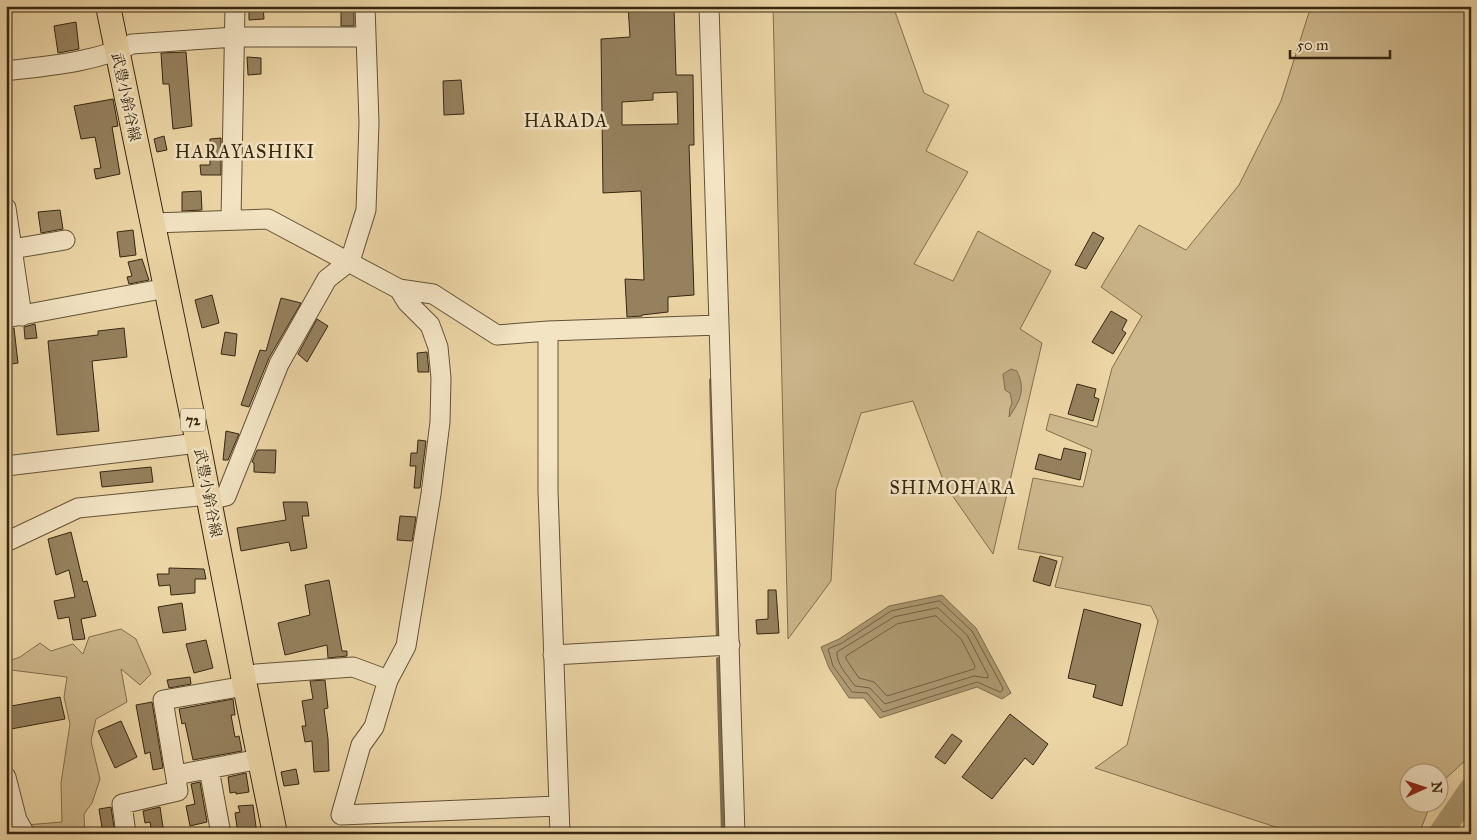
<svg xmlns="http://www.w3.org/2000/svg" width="1477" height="840" font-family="'IM FELL Great Primer','Noto Serif JP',serif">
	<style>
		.green { fill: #cdb78c; stroke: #826f4e }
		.water { fill: #ae9a73; stroke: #7e6c4c }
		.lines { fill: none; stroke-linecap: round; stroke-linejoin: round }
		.shore { stroke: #726042; stroke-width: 1 }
		.stream { stroke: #7e6c4c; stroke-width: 4 }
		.river { stroke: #ae9a73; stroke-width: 24 }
		.building { fill: #95815e; stroke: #372711; fill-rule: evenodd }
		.minor-casing { stroke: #645236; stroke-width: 21 }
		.major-casing { stroke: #372711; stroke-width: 26 }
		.minor { stroke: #f3e4c4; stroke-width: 19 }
		.major { stroke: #ecd5a5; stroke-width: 24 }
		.labels { text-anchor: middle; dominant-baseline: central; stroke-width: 5; stroke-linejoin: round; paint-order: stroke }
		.shield { fill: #f3e4c4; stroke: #6f6047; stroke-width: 1 }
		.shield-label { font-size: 14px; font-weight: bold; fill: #372711 }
		.street-label { font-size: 15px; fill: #372711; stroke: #f3e4c4 }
		.quarter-label { font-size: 18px; letter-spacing: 1px; fill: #372711; stroke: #f3e4c4 }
	</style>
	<rect width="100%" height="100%" fill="#ecd5a5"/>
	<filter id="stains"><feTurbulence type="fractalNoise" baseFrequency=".004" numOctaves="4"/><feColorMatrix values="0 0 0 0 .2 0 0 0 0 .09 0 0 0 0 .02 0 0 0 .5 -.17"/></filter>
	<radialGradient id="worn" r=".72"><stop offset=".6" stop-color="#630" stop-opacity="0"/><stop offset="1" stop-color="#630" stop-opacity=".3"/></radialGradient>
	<path class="green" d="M773,6h120l31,87 25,12 -23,46 42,21 -54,92 39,17 25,-50 73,40 -31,58 22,14 -49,211 -48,-69 -32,-84 -52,12 -25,77 -5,91 -43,58z
		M1311,6h160v749l-31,29v-12h-30v30l21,1 -12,31h-122l-202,-66 32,-23 31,-124 -7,-15 -96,-19 8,-30 -45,-8 15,-71 50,9 9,-37 -46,-20 4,-16 47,13 15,-59 30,-52 -41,-29 38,-62 47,25 53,-65 42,-84z
		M121,629l15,10 15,35 -11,11 -19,-16 6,33 -31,17 -5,22 9,38 -8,24 -8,11 1,20h-54l-5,-9 36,-3 -1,-39 9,-59 -6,-27 3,-20 -56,-7 -5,4v-12l14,-5 20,-14 11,8 22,-7 10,10 6,-17z"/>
	<path class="water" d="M1011,369l6,2c9,19 3,30 -8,46l1,-9 2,-5 -2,-10 -5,-3 -2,-16z
		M942,595l34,33 35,65 -9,6 -25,-12 -97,31 -16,-20h-15l-20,-30 -8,-21 18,-8 50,-33z"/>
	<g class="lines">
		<path class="shore" d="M940,601l32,30 31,57 -1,3 -2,1 -23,-10 -94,30 -16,-19 -15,-1 -19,-26 -5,-17 14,-6 49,-32z
			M938,608l29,27 21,40v3l-14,-2 -89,28 -15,-16 -15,-2c-7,-10 -19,-22 -18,-34l57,-35z
			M936,616l25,23 14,27 -1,3 -87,27 -13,-14 -15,-4 -13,-19v-3l51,-32z"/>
		<path class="stream" d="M711,380l7,261
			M718,659l5,175"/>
		<path class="river" d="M1440,834l31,-45"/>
	</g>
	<path class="building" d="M249,6h14l1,13 -15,1z
		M341,6h13v20h-13z
		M628,6h46l2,69h17l1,70h-5l5,150 -26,2v15l-26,3v1l-15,1 -2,-38 19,1 -3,-89 -38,2 -2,-154 29,-2zM677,92l1,32 -56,1v-23l31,-2v-7z
		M76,22l3,27 -21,4 -4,-27z
		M186,52l6,74 -19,3 -4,-45h-6l-2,-31z
		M247,57l14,1v16l-13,1z
		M461,80l3,34 -20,1 -1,-34z
		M113,99l5,27 -6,1 8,47 -24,5 -2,-10 7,-1 -6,-31 -14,2 -7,-33z
		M164,136l3,14 -10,2 -3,-13z
		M221,138v37h-20l-1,-10h10v-26z
		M201,191l1,19 -20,1v-19z
		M60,210l3,19 -22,4 -3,-21z
		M133,230l3,25 -16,2 -3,-25z
		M1093,232l11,6 -18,31 -11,-4z
		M142,259l7,21 -20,4 -2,-7 5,-1 -4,-14z
		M212,295l7,28 -17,5 -7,-28z
		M281,298l20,5 -32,55 -20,49 -8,-2 19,-55 6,1z
		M1111,311l16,9 -5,10 4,3 -13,21 -21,-12z
		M317,319l11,7 -21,36 -9,-8z
		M35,324l2,14 -12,1 -1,-12z
		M14,328l4,35 -12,2v-36z
		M124,328l3,29 -35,4 7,70 -42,4 -9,-94 50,-6v-4z
		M225,332l12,2 -2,22 -14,-2z
		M427,352l2,20h-11l-1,-19z
		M1077,384l19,5 -2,8 5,2 -6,22 -25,-7z
		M226,431l13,3 -11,26h-5z
		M418,440l8,1 -6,47h-6l2,-22h-6l1,-13h6z
		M1064,448l22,5 -6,27 -45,-11 4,-15 22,6z
		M257,450h19l-1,23 -21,-1v-9l-2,-1z
		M151,467l2,15 -51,5 -2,-15z
		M283,502h24l2,14h-7l5,32 -16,3 -2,-9 -48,9 -4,-23 49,-8z
		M400,516l16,1 -4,24 -15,-1z
		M71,532l12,50 4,-1 9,35 -15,3 4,20 -12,1 -4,-23 -11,2 -4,-18 21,-4 -6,-27 -13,5 -8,-36z
		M1040,556l17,5 -7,25 -17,-5z
		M169,568l35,1 2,10h-11v14l-24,2 -1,-10 -11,1 -2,-12h12z
		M329,580l13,71h5v5l-19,2 -1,-13 -42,10 -7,-32 32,-8 -5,-30z
		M768,590h8l3,43 -22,1 -1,-14 12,-1z
		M182,603l4,27 -23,3 -5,-26z
		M1084,609l57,15 -19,82 -29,-9 3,-12 -28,-7z
		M206,640l7,28 -19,5 -8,-29z
		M190,677l1,7 -22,4 -2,-8z
		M325,680l3,28 -4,1 4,30 1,32 -15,1 -2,-31 -7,1 -3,-16h4l-4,-25 11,-2 -3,-18z
		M60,697l5,22 -54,10 -5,-22z
		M233,699l2,16h-4l4,22 4,-1 3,15 -49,9 -8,-37 -3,1 -3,-15z
		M152,702l11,66 -10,2 -3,-18 -5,2 -9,-49z
		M1010,714l38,30 -15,21 -8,-7 -33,41 -30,-22z
		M121,721l16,36 -22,11 -17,-37z
		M952,734l10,7 -17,23 -10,-7z
		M296,769l3,15 -15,2 -3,-14z
		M246,773l3,19 -13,2v-2l-6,1 -2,-16z
		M200,782l7,40 -17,4 -4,-20 9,-2 -4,-20z
		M253,805l4,29h-19l-3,-21 5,-1 -2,-6z
		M111,807l4,27h-12l-4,-25z
		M160,807l4,27h-12l-2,-12 -5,1 -2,-12z"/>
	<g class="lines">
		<defs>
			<path id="minor" d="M709,6l26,828
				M6,71c40,-5 91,-9 126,-27l103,-7h131
				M6,208l16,108
				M231,220l4,-214
				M153,223l115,-4 131,70 34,5 64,41 51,-4 171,-6
				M12,249l53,-9
				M399,289l8,13 23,23 8,22 3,31 -1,44 -9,72 -25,152 -18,34 -14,47 -13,18 -20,70 218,-9
				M6,318l161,-30
				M548,331v160l12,343
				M6,466l192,-23
				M208,500l18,-4 53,-132 48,-85 23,-18 16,-51 3,-87 -4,-117
				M6,542l72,-34 130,-13
				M553,655l177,-10
				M256,674l97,-7 35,13
				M209,769l12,65
				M176,775l84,-16
				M6,777l11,43 8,14
				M126,834l-4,-30 56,-13 -15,-91 82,-14"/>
			<path id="major" d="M108,6l90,437 47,243 30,148"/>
		</defs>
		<use href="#minor" class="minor-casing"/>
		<use href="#major" class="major-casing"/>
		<use href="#minor" class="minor"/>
		<use href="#major" class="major"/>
	</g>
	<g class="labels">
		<rect class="shield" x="180.5" y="408.5" width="25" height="23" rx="4"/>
		<g class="shield-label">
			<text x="193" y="420">72</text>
		</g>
		<g class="street-label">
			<text transform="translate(126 97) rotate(78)">武豊小鈴谷線</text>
			<text transform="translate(208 493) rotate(79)">武豊小鈴谷線</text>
		</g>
		<g class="quarter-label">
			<text x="566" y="121">HARADA</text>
			<text x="245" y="152">HARAYASHIKI</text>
			<text x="953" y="488">SHIMOHARA</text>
		</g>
	</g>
	<rect width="1477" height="840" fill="none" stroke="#ecd5a5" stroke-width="25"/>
	<rect x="8" y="8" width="1462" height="825" fill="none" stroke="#372711" stroke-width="2.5"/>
	<rect x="12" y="12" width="1452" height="815" fill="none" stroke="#372711"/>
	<g transform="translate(1424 788) rotate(87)"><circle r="24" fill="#f3e4c4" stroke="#a8987c"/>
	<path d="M0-4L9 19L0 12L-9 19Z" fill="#8f2418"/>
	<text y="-8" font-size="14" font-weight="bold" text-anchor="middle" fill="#372711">N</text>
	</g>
	<path d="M1290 50v8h100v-8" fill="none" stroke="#372711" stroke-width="2.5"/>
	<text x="1297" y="50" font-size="15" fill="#372711" stroke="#f3e4c4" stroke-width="4" paint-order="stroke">50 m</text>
	<rect width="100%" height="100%" filter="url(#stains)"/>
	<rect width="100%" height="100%" fill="url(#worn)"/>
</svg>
